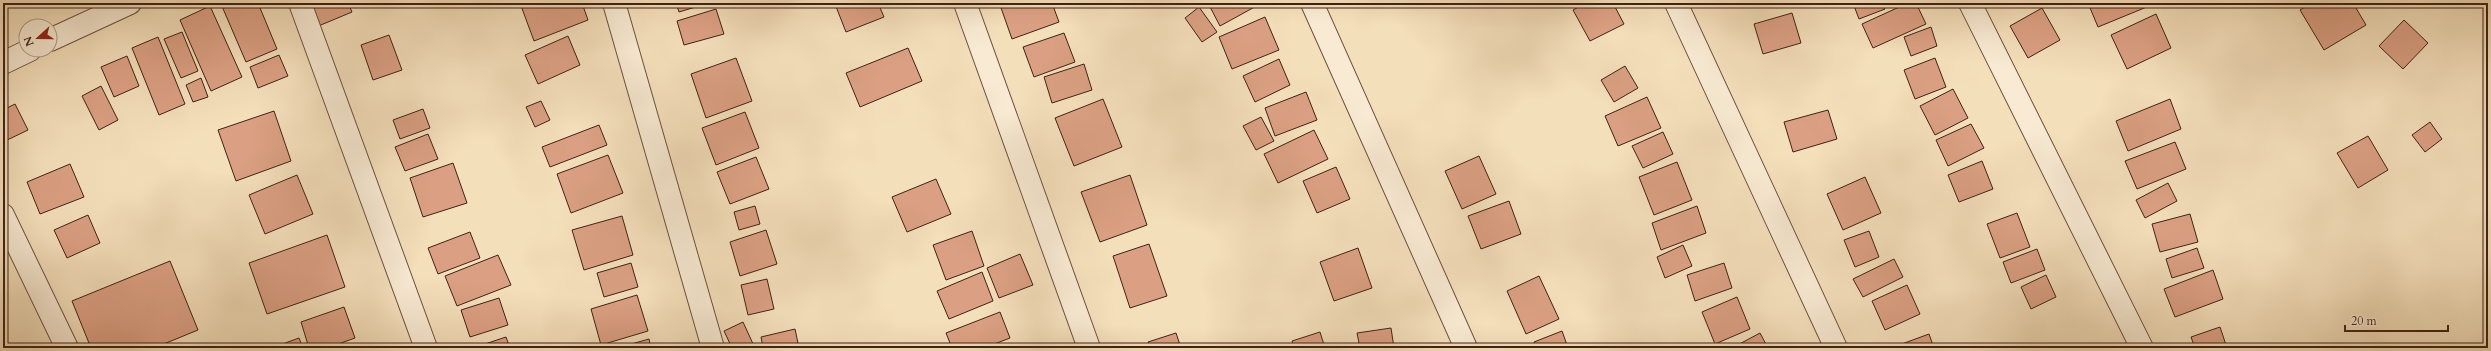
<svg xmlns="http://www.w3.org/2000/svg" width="2491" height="351" font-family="Cardo,serif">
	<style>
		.building { fill: #dba083; stroke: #412115 }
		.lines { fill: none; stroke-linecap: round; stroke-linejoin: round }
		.street-casing { stroke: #6e503e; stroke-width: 24 }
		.street { stroke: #f8ead3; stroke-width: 22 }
	</style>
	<rect width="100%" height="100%" fill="#f4dfbb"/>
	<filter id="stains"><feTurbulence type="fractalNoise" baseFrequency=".005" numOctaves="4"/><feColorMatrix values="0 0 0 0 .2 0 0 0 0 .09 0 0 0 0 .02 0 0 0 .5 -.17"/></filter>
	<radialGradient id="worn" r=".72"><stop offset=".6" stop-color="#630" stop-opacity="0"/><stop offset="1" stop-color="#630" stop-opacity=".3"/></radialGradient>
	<path class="building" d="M258,3l19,46 -31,13 -25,-58z
		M306,3h42l4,9 -36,15z
		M520,3h62l6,17 -54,21z
		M676,3h33l-30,9z
		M878,3l6,14 -38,15 -11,-28z
		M1006,3h46l7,19 -47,17 -12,-34z
		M1208,3h52v1l-40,22z
		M1586,3h27l11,21 -34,17 -17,-31z
		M1853,3h29l3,6 -26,10z
		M1908,3h8l10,21 -53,24 -11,-24z
		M2088,3h65l1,1 -56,23z
		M2311,3h42l13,22 -42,25 -24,-40z
		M210,6l32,71 -31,14 -31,-71z
		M1199,7l18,25 -15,10 -17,-24z
		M2042,8l18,32 -32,18 -18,-32z
		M716,9l8,25 -40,11 -7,-24z
		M1792,13l9,30 -38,11 -9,-30z
		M2156,14l15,34 -44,21 -16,-34z
		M1265,17l14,33 -47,19 -13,-32z
		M2404,20l24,23 -25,26 -24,-23z
		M1931,27l6,19 -26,10 -7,-19z
		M182,32l16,39 -17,7 -17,-39z
		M1064,33l11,29 -41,15 -11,-30z
		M389,35l13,35 -29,10 -12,-35z
		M568,36l12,29 -42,19 -13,-29z
		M158,37l27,67 -26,11 -27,-67z
		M908,48l14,33 -62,26 -14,-34z
		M279,55l9,21 -30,12 -8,-21z
		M127,56l12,30 -25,11 -13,-30z
		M736,58l16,43 -46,17 -15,-44z
		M1935,58l11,29 -31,12 -11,-29z
		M1279,59l11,26 -35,17 -12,-26z
		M1084,64l8,26 -40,13 -8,-26z
		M1625,66l13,22 -24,14 -13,-22z
		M201,78l7,19 -15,5 -7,-17z
		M101,86l17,34 -19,10 -17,-34z
		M1953,89l15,29 -33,17 -15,-29z
		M1306,92l11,28 -42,16 -10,-28z
		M1647,97l14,31 -43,18 -13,-30z
		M1103,99l19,48 -48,19 -19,-48z
		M2170,99l11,30 -53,22 -12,-30z
		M541,101l9,19 -15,7 -9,-20z
		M15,104l13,26 -25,12v-32z
		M423,109l7,19 -30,11 -7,-19z
		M1828,110l9,29 -44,13 -9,-30z
		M274,111l17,50 -55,20 -18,-51z
		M745,112l14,36 -43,17 -14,-37z
		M1261,117l13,24 -18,9 -13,-24z
		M2430,122l12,17 -17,13 -13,-17z
		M1971,124l13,24 -36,18 -12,-26z
		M599,125l8,20 -57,22 -8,-20z
		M1314,130l14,29 -50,24 -14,-29z
		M1663,132l10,22 -30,14 -11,-22z
		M428,134l10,25 -33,12 -10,-24z
		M2368,136l20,34 -30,18 -21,-35z
		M2175,142l11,27 -49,20 -12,-28z
		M608,155l15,38 -52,20 -14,-39z
		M1479,156l17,38 -34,15 -17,-38z
		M756,157l13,32 -39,15 -13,-32z
		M1982,161l11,28 -34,13 -11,-27z
		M1677,162l15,38 -38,15 -15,-38z
		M453,163l14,40 -44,14 -13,-39z
		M70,164l14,33 -44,17 -13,-32z
		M1336,167l14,32 -33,14 -14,-32z
		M297,175l16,39 -48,20 -16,-39z
		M1130,175l17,50 -47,17 -19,-50z
		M1865,177l16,36 -38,17 -16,-36z
		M936,179l15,35 -44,18 -15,-35z
		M2168,183l9,18 -32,17 -9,-18z
		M1509,201l12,33 -40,15 -13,-33z
		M755,206l5,18 -21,6 -5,-18z
		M1697,206l9,27 -45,17 -9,-27z
		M2017,213l13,34 -30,11 -13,-34z
		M2190,214l8,28 -38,10 -8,-28z
		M88,215l12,28 -33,15 -13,-28z
		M622,216l11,39 -49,15 -12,-40z
		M766,230l11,34 -37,12 -10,-34z
		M972,231l12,35 -38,14 -13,-35z
		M1869,231l10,26 -24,10 -11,-27z
		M470,232l10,26 -42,16 -10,-26z
		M327,235l18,52 -78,27 -18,-51z
		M1149,244l18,52 -37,12 -17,-52z
		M1683,245l9,21 -27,12 -8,-21z
		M1358,248l14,40 -38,13 -14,-39z
		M2197,248l7,20 -32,10 -6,-19z
		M2037,249l8,21 -34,13 -8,-21z
		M1020,254l13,31 -34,13 -12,-30z
		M498,255l13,30 -54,21 -12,-30z
		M1894,259l9,18 -40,20 -10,-18z
		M170,261l28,69 -44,18h-63l-19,-47z
		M631,263l7,24 -34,10 -7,-24z
		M1724,263l8,25 -37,13 -8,-26z
		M2213,270l10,29 -48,18 -11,-28z
		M982,272l11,29 -44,18 -12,-28z
		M2046,275l10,22 -25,12 -10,-22z
		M1539,276l20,43 -33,15 -19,-43z
		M767,279l7,30 -26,6 -7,-30z
		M1907,285l13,29 -35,16 -13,-29z
		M637,295l11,36 -47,14 -10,-36z
		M1737,297l13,32 -35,15 -13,-32z
		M499,298l9,27 -38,12 -9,-27z
		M344,307l11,31 -28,10h-18l-8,-26z
		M1000,312l10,26 -26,10h-32l-6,-15z
		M743,322l11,24 -4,2h-18l-8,-17z
		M2220,327l7,21h-32l-4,-11z
		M1391,328l3,20h-34l-3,-15z
		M795,329l4,19h-36l-2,-11z
		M1562,331l5,14 -8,3h-23l-2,-6z
		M1320,332l5,16h-31l-2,-7z
		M1176,333l5,15h-31l-2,-6z
		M1760,333l8,15h-36z
		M1929,334l5,14h-43z
		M506,337l4,11h-37z
		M299,338l4,10h-29v-1z
		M649,339l2,9h-34z"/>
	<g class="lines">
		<defs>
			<path id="street" d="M300,3l126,345
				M614,3l99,345
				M965,3l124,345
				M1312,3l154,345
				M1676,3l160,345
				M1970,3l172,345
				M50,40l80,-37
				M3,63l27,-13
				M3,215l64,133"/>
		</defs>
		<use href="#street" class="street-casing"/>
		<use href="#street" class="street"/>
	</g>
	<rect width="2491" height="351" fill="none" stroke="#f4dfbb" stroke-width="16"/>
	<rect x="4" y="4" width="2483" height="343" fill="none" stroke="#412115" stroke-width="2"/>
	<rect x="8" y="8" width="2475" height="335" fill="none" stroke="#412115"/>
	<g transform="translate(38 38) rotate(249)"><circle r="19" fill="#f8ead3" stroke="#af9a87"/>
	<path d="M0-3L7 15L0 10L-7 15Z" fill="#8f2418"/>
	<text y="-6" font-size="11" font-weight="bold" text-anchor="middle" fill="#412115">N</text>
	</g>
	<path d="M2345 325v6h103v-6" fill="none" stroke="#412115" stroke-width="2"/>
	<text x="2351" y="325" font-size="12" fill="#412115" stroke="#f8ead3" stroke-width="3" paint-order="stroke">20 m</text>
	<rect width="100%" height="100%" filter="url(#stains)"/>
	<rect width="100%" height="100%" fill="url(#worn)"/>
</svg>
